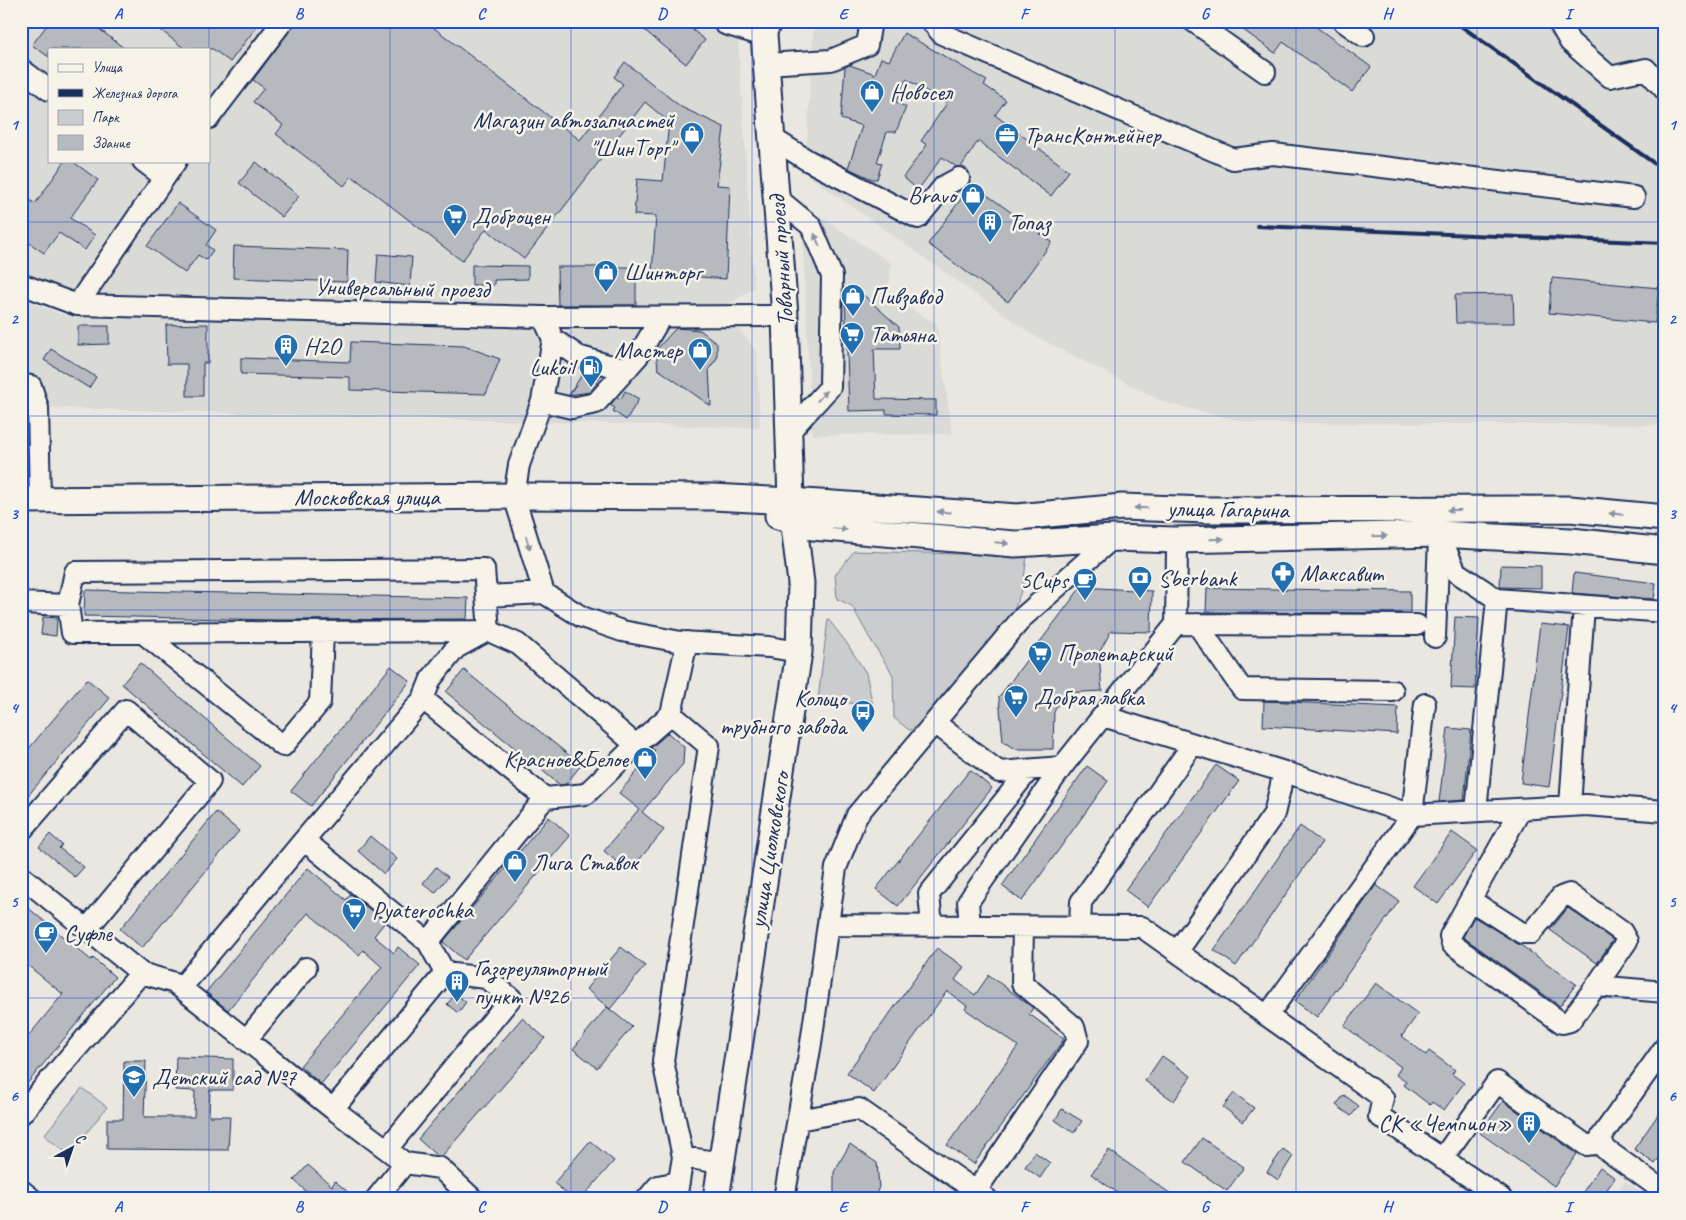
<svg xmlns="http://www.w3.org/2000/svg" width="1686" height="1220" font-family="Caveat,sans-serif">
	<style>
		.built { fill: #dadad6; fill-rule: evenodd }
		.green { fill: #cbcccd; stroke: #737e96 }
		.building { fill: #b6babf; stroke: #1b2f5e }
		.lines { fill: none; stroke-linecap: round; stroke-linejoin: round }
		.minor-casing { stroke: #1b2f5e; stroke-width: 24 }
		.major-casing { stroke: #1b2f5e; stroke-width: 29 }
		.minor { stroke: #f7f3e8; stroke-width: 20 }
		.major { stroke: #f7f3e8; stroke-width: 25 }
		.rail { stroke: #1b2f5e; stroke-width: 4 }
		.oneway { fill: #8991a3 }
		.grid { fill: none; stroke: #1d4ed8; stroke-width: 1; stroke-opacity: 0.55 }
		.labels { text-anchor: middle; dominant-baseline: central; stroke-width: 5; stroke-linejoin: round; paint-order: stroke }
		.poi-label { font-size: 24px; fill: #1b2f5e; stroke: #f7f3e8; text-anchor: start }
		.street-label { font-size: 24px; fill: #1b2f5e; stroke: #f7f3e8 }
		.neatline { fill: none; stroke: #1d4ed8; stroke-width: 2 }
		.grid-label { font-size: 16px; text-anchor: middle; font-weight: bold; fill: #1d4ed8 }
	</style>
	<rect width="100%" height="100%" fill="#eae7e0"/>
	<filter id="ink" filterUnits="userSpaceOnUse"><feTurbulence type="fractalNoise" baseFrequency=".02" numOctaves="2"/><feDisplacementMap in="SourceGraphic" scale="10" xChannelSelector="R" yChannelSelector="G"/><feConvolveMatrix kernelMatrix="1 2 1 2 8 2 1 2 1" color-interpolation-filters="sRGB"/></filter>
	<g filter="url(#ink)">
		<path class="built" d="M21,21h716l17,267 -34,22 -608,-7 -68,-17 -23,-9zM49,49h160v112h-160z
			M814,21h851v404l-416,-2 -83,-20 -133,-68 -228,-162z
			M801,204l90,59 -3,33 49,28 15,110 -140,1z
			M21,299l52,19 662,5 22,30 3,75 -739,-21z
			M1625,1181l25,18h-37z"/>
		<path class="green" d="M854,551l173,5 -4,30 -10,27 -91,115 -13,2 -15,-12 -1,-43 -24,-38 -17,-31 -15,-7 -2,-24z
			M828,619l18,23 20,31 7,33 -55,-7z
			M82,1088l25,19 -38,48 -25,-20z"/>
		<path class="building" d="M50,21h39l36,28h-76v8l-17,-12z
			M149,21h112l-31,41 -17,-13h-28z
			M297,21h128l155,119 43,-56 -9,-7 11,-15 56,45 43,20 -7,58 13,1 -4,93 -74,-6 4,-57 -22,-1 3,-36 26,2 6,-59 -24,-20 -121,157 -38,-30 -24,32 -110,-85 -8,10 -68,-52 7,-9 -30,-23 11,-14 -11,-8z
			M633,21h49l23,19 -19,24z
			M1231,21h77l63,46 -19,25 -69,-50 -8,11z
			M904,33l83,48 -3,4 22,15 -11,15 74,56 -18,25 -73,-55 -17,26h-4l-15,-10 -24,33 -15,-13 24,-32 -6,-4 26,-38 -41,-24 -10,23 10,5 -10,25h-9l-10,30 5,1 -5,16h-5l-24,-11 14,-42 -21,-7 4,-52 5,-2 25,9 6,-16 8,3z
			M65,161h7l26,19 -28,38 25,17 -10,15 -26,-17 -15,20 -23,-16v-44l14,11z
			M256,162l43,34 -17,21 -43,-34z
			M972,184l80,58 -44,60 -80,-58z
			M178,203l38,27 -10,15 7,5 -7,10 -8,-5 -13,18 -38,-27z
			M234,246l114,4 -1,32 -114,-4z
			M378,254l34,3 -2,29 -34,-4z
			M472,265l56,1v13l-34,1v5h-22z
			M557,267h79v38h-78z
			M1552,278l107,10 -4,35 -106,-10z
			M859,291l40,36 1,22h-26l2,50 60,1v15l-50,-1v-4l-37,1 -4,-116z
			M1513,294l1,29h-58l-1,-28z
			M208,324v39h-5v33h-16v-32h-20l-1,-39z
			M78,326h31v18l-31,1z
			M676,328l24,2 17,13v15l-8,11 2,37 -53,-37 -2,-19z
			M351,342l113,4 36,13 -14,35 -136,-4v-13l-109,-3v-16l109,4z
			M51,349l45,28 -7,11 -45,-28z
			M585,370l16,5 -5,8 1,1 -7,8 -21,3z
			M625,391l14,8 -13,21 -13,-9 2,-3 -5,-3 7,-8 4,2z
			M1501,565l40,1v22l-41,-1z
			M1574,573l82,10 -2,16 -82,-6z
			M1081,587l71,4 -1,41 -40,-1 -12,22 3,38 -38,2 -10,19 -1,37h-37l-13,-7 -4,-45z
			M1207,588l203,3v22l-204,-1z
			M85,590l383,8 -1,21 -188,1 -195,-4z
			M43,617l14,1 -1,18 -15,-2z
			M1455,617l24,1 -4,71 -24,-1z
			M1540,624l29,3 -20,160 -28,-4z
			M140,663l120,103 -18,21 -120,-103z
			M391,666l19,15 -99,125 -20,-15z
			M464,670l117,95 -15,19 -6,1 -114,-93z
			M87,679l23,19 -89,106v-46z
			M1264,701l134,6 -1,27 -134,-8z
			M1448,728l23,2 -7,70 -25,2z
			M668,733l16,14 -1,17 -41,48 22,18 -35,42 -25,-21 35,-42 -20,-16 36,-43 -4,-2z
			M1216,765l23,16 -91,126 -23,-17z
			M1087,766l21,15 -86,120 -20,-15z
			M970,770l22,18 -94,118 -22,-17z
			M216,812l23,19 -97,117 -22,-19z
			M549,817l21,19 -106,124 -21,-18z
			M1300,826l22,16 -86,124 -22,-16z
			M1452,832l25,18 -39,54 -25,-18z
			M50,834l12,11 -3,3 25,19 -9,10 -36,-30z
			M370,836l27,23 -13,15 -26,-23z
			M436,867l12,10 -13,16 -12,-10z
			M308,868l38,32 5,-6 34,28 -11,14 20,17 4,-6 22,18 -99,119 -21,-18 82,-99 -19,-17 -4,5 -51,-42 -80,97 -22,-18z
			M1376,885l23,16 -82,116 -22,-16z
			M21,902l70,58 2,-2 22,19 -94,114v-46l42,-51 -42,-34z
			M1568,908l45,32 -16,23 -47,-33z
			M1474,917l45,27 57,40 -16,22 -97,-69z
			M621,947l24,19 -35,43 -24,-20z
			M937,948l27,19 -9,13 20,15 14,-20 44,33 -4,6 35,25 -90,125 -27,-19 71,-99 -53,-37 2,-3 -20,-15 -73,102 -27,-20z
			M1376,983l42,31 -16,22 24,19 3,-4 26,19 -3,4 12,9 -20,27 -12,-8 -2,3 -26,-20 2,-3 -10,-7 5,-8 -57,-41z
			M456,994l10,8 -8,11 -11,-9z
			M607,1007l25,20 -35,41 -24,-19z
			M522,1018l23,20 -103,118h-5l-19,-17z
			M1162,1056l29,20 -17,25 -29,-20z
			M176,1057l57,2v31h-23l-1,26h21l-2,34 -121,-1v-30h16l1,-58h22l-2,56h50l1,-26 -20,-1z
			M1234,1093l20,15 -11,14 -20,-15z
			M1344,1095l15,11 -8,10 -15,-11z
			M1503,1101l74,53 -23,32 -74,-53z
			M1665,1105v45l-10,14 -21,-15z
			M1062,1109l20,12 -8,12 -19,-13z
			M1202,1138l42,29 -17,24 -42,-29z
			M590,1141l24,20 -33,38h-8l-19,-16z
			M850,1144l27,19 2,24 -5,12h-40v-27z
			M1283,1149l10,7 -15,24 -11,-8z
			M1109,1150l69,49h-52l-35,-25z
			M1035,1152l15,11 -10,15 -15,-11z
			M308,1165l24,21 3,-5 21,18h-42l-20,-19z
			M1600,1167l15,11 -15,21h-8l-9,-7z"/>
		<g class="lines">
			<defs>
				<path id="minor" d="M722,21l3,3 39,12 6,-11
					M931,21l11,13 291,125 40,-5 361,43
					M1193,21l72,51
					M1343,21l21,15
					M1558,21l12,21 40,35 36,-8 19,21
					M766,64l65,-4 36,-15 4,-24
					M21,69l28,21
					M209,118l74,-97
					M772,138l35,22 111,58 26,-32 15,-8
					M143,161l21,16
					M777,198l34,28 21,50 -2,111 -41,45
					M21,284l56,21 466,12 242,-1
					M77,305l99,-144
					M543,317l10,22 -11,62 30,7 24,-5 42,-47 23,-39
					M553,339l25,17 30,9 20,3
					M21,384l10,2 7,22 2,92
					M542,401l-23,64 -5,31 30,97
					M1439,534l17,38 41,27 168,13
					M486,596l58,-3 38,24 40,14 59,11 88,5 30,5
					M21,603l47,2
					M1176,624l241,1
					M1197,624l45,65 151,2
					M489,631l-5,-62 -409,3 -7,33 4,28 417,-2 29,13 118,101 35,-31
					M143,633l140,113 37,-44 3,-70
					M1435,637l4,-98
					M423,699l8,-20 25,-31 31,-17
					M1103,716l188,58 121,41 13,-111
					M935,723l64,49 63,-5 114,-143 1,-75 -2,-9
					M545,798l41,-4 50,-49
					M1570,806l14,-200
					M1521,809l-71,127 2,8 110,79 8,-2 26,-35
					M1476,811l21,-212
					M23,829l103,-119 84,71 -123,148
					M304,840l119,-141 122,99 -117,144
					M21,876l120,97
					M1470,900l52,33h9l30,-36 8,-3 53,38 5,9 -31,45 69,6
					M828,925l314,2 241,171 -4,18 122,82
					M932,926l-3,-32 100,-124
					M970,926l-2,-24 94,-135
					M1080,927l1,-25 112,-158
					M1177,952l97,-138 10,-42
					M181,988l123,-148 124,102 17,31 -112,136 72,54 35,5 33,31
					M1267,1016l145,-201 174,-10 79,6
					M246,1040l60,-72
					M1665,1047l-64,90 4,12 60,43
					M21,1114l120,-141 34,10 158,126
					M798,1120l61,-11 128,90
					M387,1149l124,-151 -25,-20 -41,-5
					M683,1157l39,6
					M1442,1159l55,-77 89,63 17,-2
					M21,1190l11,9
					M976,1191l102,-150 -4,-14 -52,-44 1,-56
					M376,1199l29,-36
					M647,1199l11,-13 21,-4
					M676,1199l7,-42 -20,-96 46,-315 -38,-32 16,-72
					M784,1199l27,-156 25,-175 21,-53 166,-198 90,-79"/>
				<path id="major" d="M21,500l493,-4 199,1 78,4 226,16 105,-10 85,3 363,-1 95,9
					M778,516l35,11 202,17 98,-6 62,2 264,-6 132,7 94,10
					M716,1199l83,-547 2,-69 -10,-82 -6,-185 -22,-295"/>
			</defs>
			<use href="#minor" class="minor-casing"/>
			<use href="#major" class="major-casing"/>
			<use href="#minor" class="minor"/>
			<use href="#major" class="major"/>
			<path class="rail" d="M1454,21l211,150
				M1257,226l408,17"/>
		</g>
		<defs><path id="oneway-solid" d="M-6-.8H1V-3.2L6.5 0L1 3.2V.8H-6Z" transform="scale(1.25)"/></defs>
		<g class="oneway">
			<use href="#oneway-solid" transform="translate(817 240) rotate(-113)"/>
			<use href="#oneway-solid" transform="translate(822 396) rotate(-47)"/>
			<use href="#oneway-solid" transform="translate(1141 508) rotate(-178)"/>
			<use href="#oneway-solid" transform="translate(1454 510) rotate(180)"/>
			<use href="#oneway-solid" transform="translate(944 512) rotate(-176)"/>
			<use href="#oneway-solid" transform="translate(1616 514) rotate(-174)"/>
			<use href="#oneway-solid" transform="translate(840 529) rotate(5)"/>
			<use href="#oneway-solid" transform="translate(1380 536) rotate(-1)"/>
			<use href="#oneway-solid" transform="translate(1217 539) rotate(-1)"/>
			<use href="#oneway-solid" transform="translate(528 543) rotate(73)"/>
			<use href="#oneway-solid" transform="translate(1002 543) rotate(5)"/>
		</g>
	</g>
	<path class="grid" d="M209,21v28M390,21v1178M571,21v1178M752,21v1178M934,21v1178M1115,21v1178M1296,21v1178M1477,21v1178M209,161v1038M21,222h1644M21,416h1644M21,610h1644M21,804h1644M21,998h1644"/>
	<defs>
		<symbol id="shop-pin" viewBox="-11 -11 22 30"><path d="M0 17L-7.5 6A9.5 9.5 0 1 1 7.5 6Z" fill="#1f6fb2" stroke="#f7f3e8"/><path d="M-5-2.5h2.3a2.7 3.5 0 0 1 5.4 0H5L5.5 6h-11ZM-1.5-2.5h3a1.5 2.3 0 0 0-3 0Z" fill="#fff"/></symbol>
		<symbol id="office-pin" viewBox="-11 -11 22 30"><path d="M0 17L-7.5 6A9.5 9.5 0 1 1 7.5 6Z" fill="#1f6fb2" stroke="#f7f3e8"/><path d="M-6-3h4V-5.5h4V-3h4V5H-6ZM-1-4.5V-3h2v-1.5ZM-6 0V1H6V0Z" fill="#fff"/></symbol>
		<symbol id="supermarket-pin" viewBox="-11 -11 22 30"><path d="M0 17L-7.5 6A9.5 9.5 0 1 1 7.5 6Z" fill="#1f6fb2" stroke="#f7f3e8"/><path d="M-6-5.5h2.5l.6 2H6L4.5 2H-2.5L-4.4-4H-6ZM-1.5 3.2a1.3 1.3 0 1 0 .1 0ZM3 3.2a1.3 1.3 0 1 0 .1 0Z" fill="#fff"/></symbol>
		<symbol id="building-pin" viewBox="-11 -11 22 30"><path d="M0 17L-7.5 6A9.5 9.5 0 1 1 7.5 6Z" fill="#1f6fb2" stroke="#f7f3e8"/><path d="M-4-6H4V6H1V3H-1V6H-4ZM-2.5-4.3h1.7v1.8h-1.7ZM.8-4.3h1.7v1.8H.8ZM-2.5-1h1.7V.8h-1.7ZM.8-1h1.7V.8H.8Z" fill="#fff"/></symbol>
		<symbol id="fuel-pin" viewBox="-11 -11 22 30"><path d="M0 17L-7.5 6A9.5 9.5 0 1 1 7.5 6Z" fill="#1f6fb2" stroke="#f7f3e8"/><path d="M-5.5-6h7V0h2V4h1.3V-2.5L3-4.5l.8-.8L6-3V5H2.5V1h-1V6h-7ZM-4.2-4.7v3.2H.2V-4.7Z" fill="#fff"/></symbol>
		<symbol id="pharmacy-pin" viewBox="-11 -11 22 30"><path d="M0 17L-7.5 6A9.5 9.5 0 1 1 7.5 6Z" fill="#1f6fb2" stroke="#f7f3e8"/><path d="M-2-6h4v4h4v4h-4v4h-4v-4h-4v-4h4Z" fill="#fff"/></symbol>
		<symbol id="bank-pin" viewBox="-11 -11 22 30"><path d="M0 17L-7.5 6A9.5 9.5 0 1 1 7.5 6Z" fill="#1f6fb2" stroke="#f7f3e8"/><path d="M-6-4H6V4H-6ZM0-2.3a2.3 2.3 0 1 0 0 4.6a2.3 2.3 0 1 0 0-4.6Z" fill="#fff"/></symbol>
		<symbol id="cafe-pin" viewBox="-11 -11 22 30"><path d="M0 17L-7.5 6A9.5 9.5 0 1 1 7.5 6Z" fill="#1f6fb2" stroke="#f7f3e8"/><path d="M-5.5-4.5H6V0H3Q3 3.5 0 3.5H-2.5Q-5.5 3.5-5.5 0ZM3-3.2v2h1.7v-2ZM-6 4.5H4V6H-6Z" fill="#fff"/></symbol>
		<symbol id="bus-pin" viewBox="-11 -11 22 30"><path d="M0 17L-7.5 6A9.5 9.5 0 1 1 7.5 6Z" fill="#1f6fb2" stroke="#f7f3e8"/><path d="M-5-6H5V4H4V6H2V4H-2V6H-4V4H-5ZM-3.5-4V0h7V-4ZM-3.5 1.2v1.5H-2V1.2ZM2 1.2v1.5H3.5V1.2Z" fill="#fff"/></symbol>
		<symbol id="school-pin" viewBox="-11 -11 22 30"><path d="M0 17L-7.5 6A9.5 9.5 0 1 1 7.5 6Z" fill="#1f6fb2" stroke="#f7f3e8"/><path d="M0-5L7-2L0 1L-7-2ZM-4 1L0 2.5L4 1V4Q0 6-4 4Z" fill="#fff"/></symbol>
	</defs>
	<g fill-rule="evenodd">
		<use href="#shop-pin" x="858" y="78" width="28" height="38"/>
		<use href="#shop-pin" x="678" y="120" width="28" height="38"/>
		<use href="#office-pin" x="993" y="121" width="28" height="38"/>
		<use href="#shop-pin" x="959" y="181" width="28" height="38"/>
		<use href="#supermarket-pin" x="441" y="202" width="28" height="38"/>
		<use href="#building-pin" x="976" y="208" width="28" height="38"/>
		<use href="#shop-pin" x="592" y="258" width="28" height="38"/>
		<use href="#shop-pin" x="839" y="282" width="28" height="38"/>
		<use href="#supermarket-pin" x="838" y="320" width="28" height="38"/>
		<use href="#building-pin" x="272" y="332" width="28" height="38"/>
		<use href="#shop-pin" x="686" y="336" width="28" height="38"/>
		<use href="#fuel-pin" x="577" y="353" width="28" height="38"/>
		<use href="#pharmacy-pin" x="1269" y="559" width="28" height="38"/>
		<use href="#bank-pin" x="1126" y="564" width="28" height="38"/>
		<use href="#cafe-pin" x="1071" y="566" width="28" height="38"/>
		<use href="#supermarket-pin" x="1026" y="639" width="28" height="38"/>
		<use href="#supermarket-pin" x="1002" y="683" width="28" height="38"/>
		<use href="#bus-pin" x="849" y="698" width="28" height="38"/>
		<use href="#shop-pin" x="631" y="745" width="28" height="38"/>
		<use href="#shop-pin" x="501" y="848" width="28" height="38"/>
		<use href="#supermarket-pin" x="340" y="896" width="28" height="38"/>
		<use href="#cafe-pin" x="32" y="919" width="28" height="38"/>
		<use href="#building-pin" x="443" y="968" width="28" height="38"/>
		<use href="#school-pin" x="120" y="1063" width="28" height="38"/>
		<use href="#building-pin" x="1515" y="1109" width="28" height="38"/>
	</g>
	<g class="labels">
		<g class="poi-label">
			<text x="890" y="92">Новосел</text>
			<text x="674" y="120" text-anchor="end">Магазин автозапчастей<tspan x="674" dy="28">"ШинТорг"</tspan></text>
			<text x="1024" y="135">ТрансКонтейнер</text>
			<text x="956" y="195" text-anchor="end">Bravo</text>
			<text x="472" y="216">Доброцен</text>
			<text x="1008" y="222">Топаз</text>
			<text x="624" y="272">Шинторг</text>
			<text x="870" y="296">Пивзавод</text>
			<text x="870" y="334">Татьяна</text>
			<text x="304" y="346">Н2О</text>
			<text x="682" y="350" text-anchor="end">Мастер</text>
			<text x="574" y="367" text-anchor="end">Lukoil</text>
			<text x="1300" y="573">Максавит</text>
			<text x="1158" y="578">Sberbank</text>
			<text x="1068" y="580" text-anchor="end">5Cups</text>
			<text x="1058" y="653">Пролетарский</text>
			<text x="1034" y="697">Добрая лавка</text>
			<text x="846" y="698" text-anchor="end">Кольцо<tspan x="846" dy="28">трубного завода</tspan></text>
			<text x="628" y="759" text-anchor="end">Красное&amp;Белое</text>
			<text x="532" y="862">Лига Ставок</text>
			<text x="372" y="910">Pyaterochka</text>
			<text x="64" y="933">Суфле</text>
			<text x="474" y="968">Газореуляторный<tspan x="474" dy="28">пункт №26</tspan></text>
			<text x="152" y="1077">Детский сад №7</text>
			<text x="1512" y="1123" text-anchor="end">СК «Чемпион»</text>
		</g>
		<g class="street-label">
			<text transform="translate(781 261) rotate(-94)">Товарный проезд</text>
			<text transform="translate(402 288) rotate(1)">Универсальный проезд</text>
			<text x="367" y="497">Московская улица</text>
			<text transform="translate(1228 509) rotate(1)">улица Гагарина</text>
			<text transform="translate(769 850) rotate(-81)">улица Циолковского</text>
		</g>
	</g>
	<rect width="1686" height="1220" fill="none" stroke="#f7f3e8" stroke-width="55"/>
	<rect x="48" y="48" width="162" height="115" fill="#f7f3e8" stroke="#9fa5b1"/>
	<rect x="58" y="64" width="25" height="8" fill="#f7f3e8" stroke="#9fa5b1"/>
	<text x="92" y="72" font-size="15" fill="#1b2f5e">Улица</text>
	<rect x="58" y="89" width="25" height="8" fill="#1b2f5e" stroke="#9fa5b1"/>
	<text x="92" y="98" font-size="15" fill="#1b2f5e">Железная дорога</text>
	<rect x="58" y="110" width="25" height="15" fill="#cbcccd" stroke="#9fa5b1"/>
	<text x="92" y="122" font-size="15" fill="#1b2f5e">Парк</text>
	<rect x="58" y="135" width="25" height="15" fill="#b6babf" stroke="#9fa5b1"/>
	<text x="92" y="148" font-size="15" fill="#1b2f5e">Здание</text>
	<g transform="translate(72 1148) rotate(40)" stroke="#f7f3e8" stroke-width="4" paint-order="stroke">
	<path d="M0-4L9 19L0 12L-9 19Z" fill="#1b2f5e"/>
	<text y="-8" font-size="14" font-weight="bold" text-anchor="middle" fill="#1b2f5e">С</text>
	</g>
	<rect x="28" y="28" width="1630" height="1164" class="neatline"/>
	<g class="grid-label">
		<text x="118" y="19">A</text>
		<text x="299" y="19">B</text>
		<text x="481" y="19">C</text>
		<text x="662" y="19">D</text>
		<text x="843" y="19">E</text>
		<text x="1024" y="19">F</text>
		<text x="1205" y="19">G</text>
		<text x="1387" y="19">H</text>
		<text x="1568" y="19">I</text>
		<text x="14" y="130">1</text>
		<text x="1672" y="130">1</text>
		<text x="14" y="324">2</text>
		<text x="1672" y="324">2</text>
		<text x="14" y="519">3</text>
		<text x="1672" y="519">3</text>
		<text x="14" y="713">4</text>
		<text x="1672" y="713">4</text>
		<text x="14" y="907">5</text>
		<text x="1672" y="907">5</text>
		<text x="14" y="1101">6</text>
		<text x="1672" y="1101">6</text>
		<text x="118" y="1212">A</text>
		<text x="299" y="1212">B</text>
		<text x="481" y="1212">C</text>
		<text x="662" y="1212">D</text>
		<text x="843" y="1212">E</text>
		<text x="1024" y="1212">F</text>
		<text x="1205" y="1212">G</text>
		<text x="1387" y="1212">H</text>
		<text x="1568" y="1212">I</text>
	</g>
</svg>
